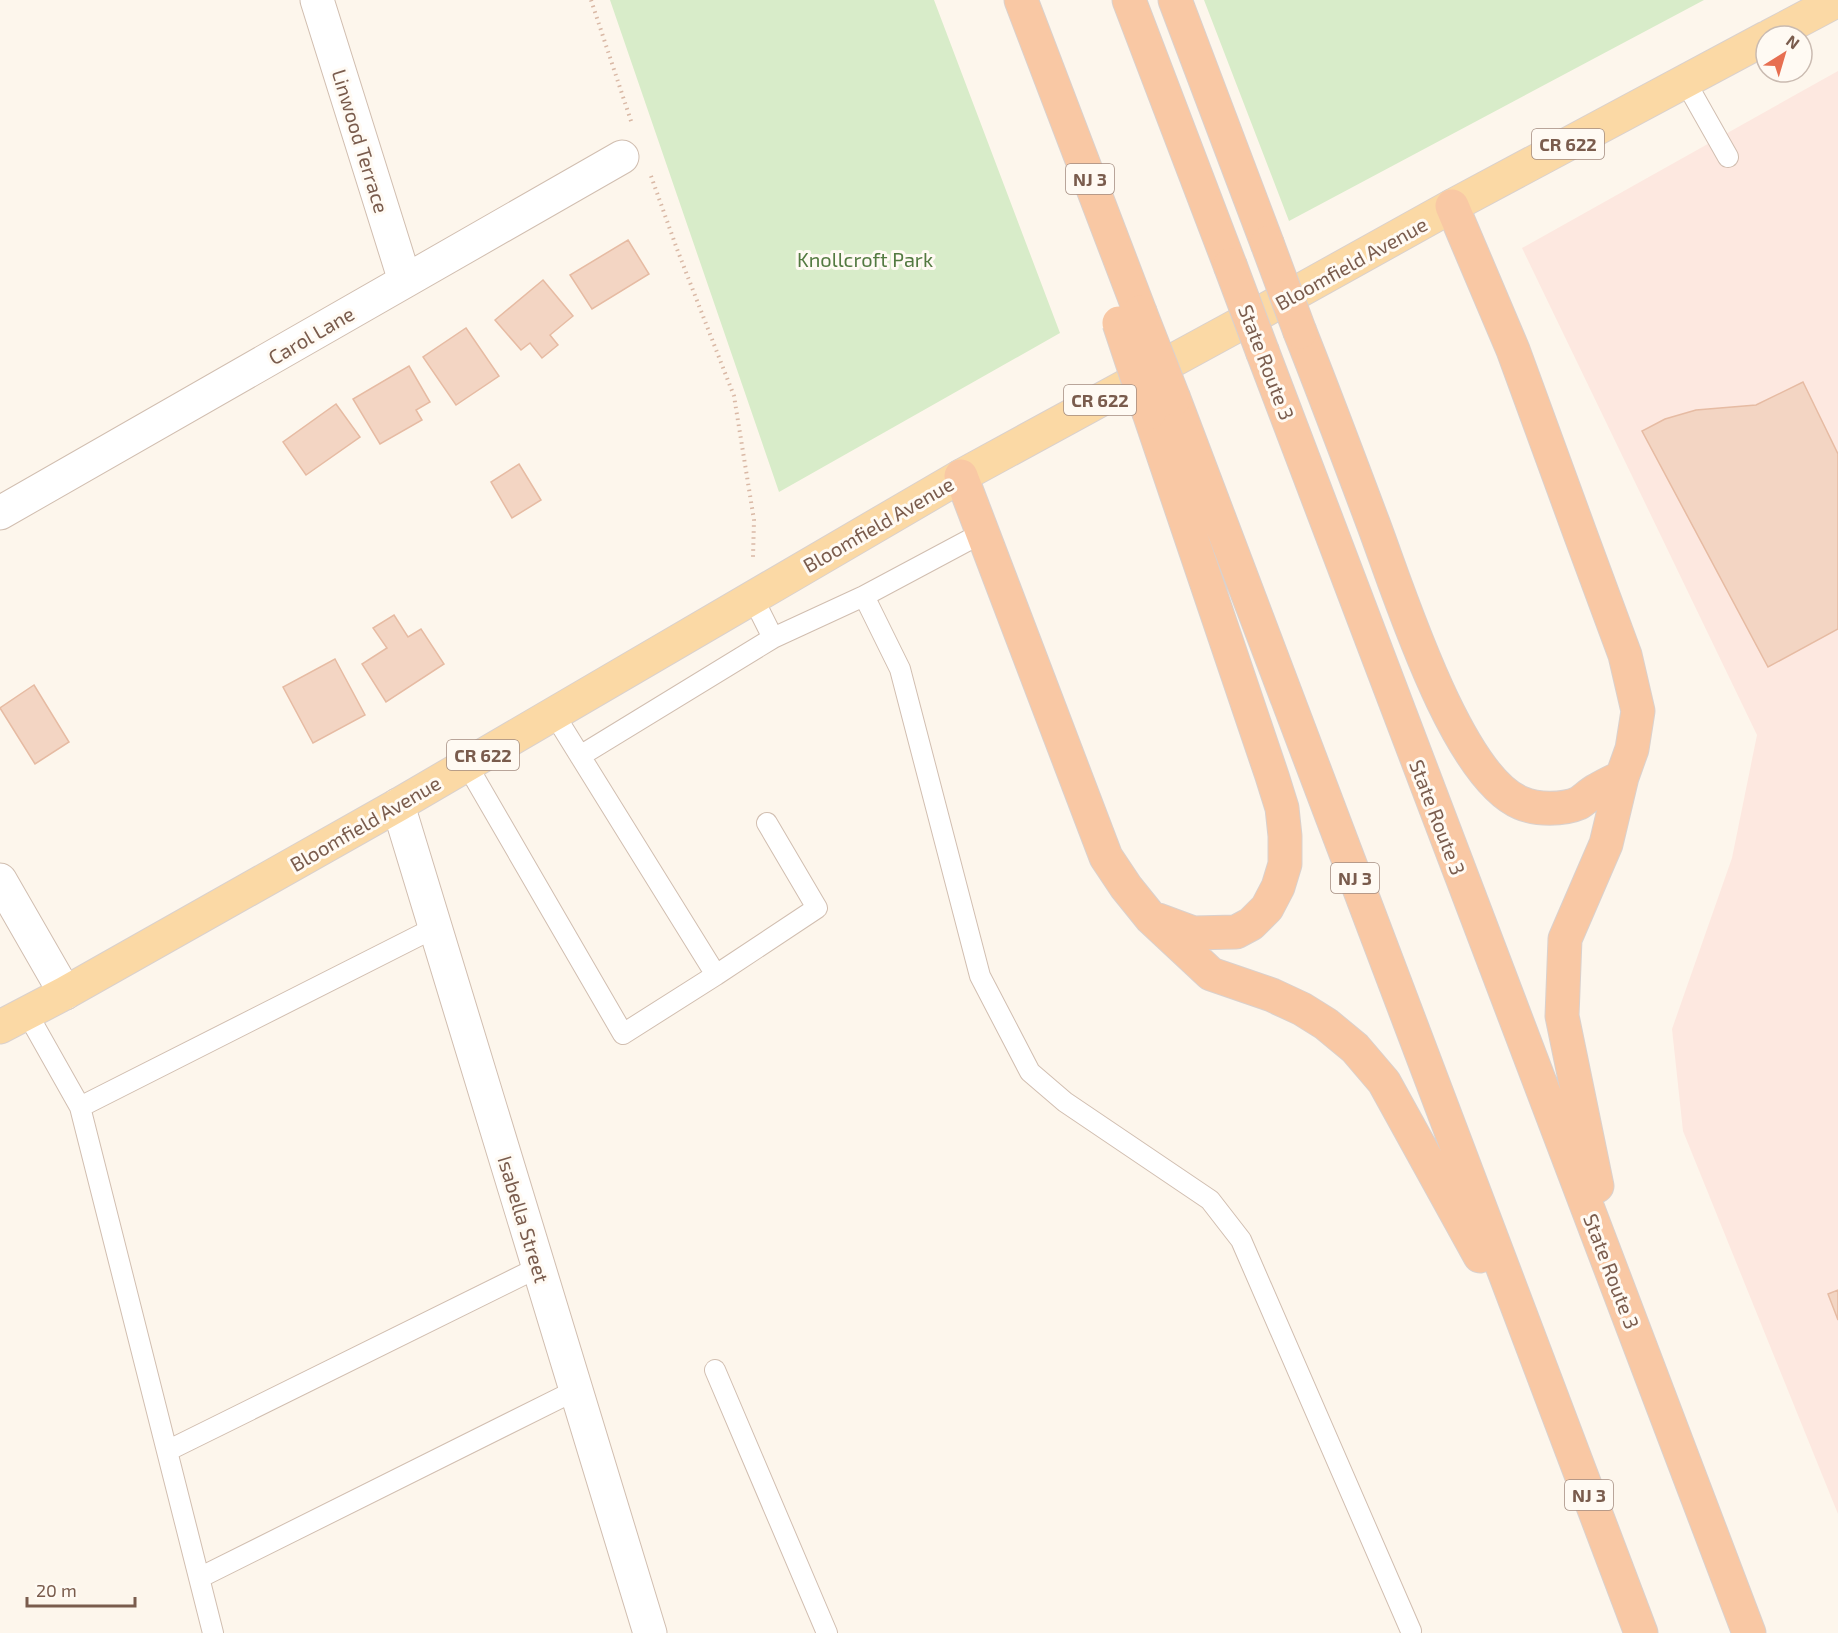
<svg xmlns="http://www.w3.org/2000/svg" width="1838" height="1633" font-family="'Exo 2',sans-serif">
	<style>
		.commercial { fill: #fde8e0 }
		.green { fill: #d8ecc9 }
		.building { fill: #f3d5c3; stroke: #e6bba3; stroke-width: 1.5 }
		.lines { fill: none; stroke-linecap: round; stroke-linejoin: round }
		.service-casing { stroke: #d1beb0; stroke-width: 22 }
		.minor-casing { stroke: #d1beb0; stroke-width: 35 }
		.primary-casing { stroke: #dad1cd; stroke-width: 35 }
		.trunk-casing { stroke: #dad1cd; stroke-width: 35 }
		.path { stroke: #d9b8a5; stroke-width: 4; stroke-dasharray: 1.5 4.5; stroke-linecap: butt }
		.service { stroke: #fff; stroke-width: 20 }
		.minor { stroke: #fff; stroke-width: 33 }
		.primary { stroke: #fbd9a5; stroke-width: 33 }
		.trunk { stroke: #f9c8a4; stroke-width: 33 }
		.trunk-bridge-casing { stroke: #dad1cd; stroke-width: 35; stroke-linecap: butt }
		.trunk-bridge { stroke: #f9c8a4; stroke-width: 33 }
		.labels { text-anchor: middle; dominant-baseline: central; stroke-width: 6; stroke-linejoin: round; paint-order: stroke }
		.shield { fill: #fffaf3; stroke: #a28b7f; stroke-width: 1.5 }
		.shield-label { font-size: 18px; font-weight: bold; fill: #7a5c4d }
		.street-label { font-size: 20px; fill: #7a5c4d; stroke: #fffaf3 }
		.park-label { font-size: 20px; fill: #537a41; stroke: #fffaf3 }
	</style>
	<rect width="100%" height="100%" fill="#fdf6ec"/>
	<path class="commercial" d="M1838,71v1443l-155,-383 -11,-102 60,-171 25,-123 -235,-487z"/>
	<path class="green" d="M610,0h324l126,333 -281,159z
		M1204,0h500l-415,221z"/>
	<path class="building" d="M628,240l21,34 -57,35 -22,-34z
		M543,280l30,36 -23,19 8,10 -16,13 -12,-15 -9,7 -26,-30z
		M466,328l33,48 -43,29 -33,-48z
		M409,366l21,36 -14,8 6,10 -42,24 -27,-45z
		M1803,382l35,72v175l-70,38 -126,-236 23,-12 31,-9 60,-5z
		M336,404l24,33 -54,38 -23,-33z
		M519,464l22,36 -29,18 -21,-36z
		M394,615l14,22 13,-8 23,35 -58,38 -24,-38 25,-16 -14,-20z
		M335,659l30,56 -52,28 -30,-56z
		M34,685l35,57 -34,22 -35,-56z
		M1838,1290v30l-10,-26z"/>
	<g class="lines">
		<defs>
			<path id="service" d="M1685,81l43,76
				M864,596l36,73 80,307 50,96 35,30 145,98 31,40 170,391
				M773,638l91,-42 118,-63
				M580,756l193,-118 -21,-42
				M467,765l156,269 93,-59 -162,-261
				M716,975l101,-67 -50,-85
				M27,1013l53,94 356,-180
				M80,1107l133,526
				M715,1370l112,263
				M167,1451l372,-184
				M199,1578l377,-188"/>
			<path id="minor" d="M317,0l88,281
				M0,513l622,-356
				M398,805l252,828
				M0,880l65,113"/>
			<path id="primary" d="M1770,36l68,-36
				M0,1027l65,-34 333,-188 563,-329 277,-151 214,-119 314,-168"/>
			<path id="trunk" d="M1021,0l119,312
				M1129,0l101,265
				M1175,0l92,243
				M1452,206l61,144 68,186 44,119 13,56 -6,38 -10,28 -16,67 -41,95 -3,77 35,170
				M1300,332c25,63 49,127 73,191 25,66 83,253 148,280 16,7 42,7 58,0 6,-4 12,-10 18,-13 8,-5 17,-9 25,-13
				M1263,353l486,1280
				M1174,399l467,1234
				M1149,413l123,363 10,32 3,28v28l-7,23 -11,21 -16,16 -15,8 -43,1 -35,-13
				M961,476l145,381 20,30 25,31 60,56 61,21 30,14 24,15 29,24 29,34 96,174"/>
		</defs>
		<use href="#service" class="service-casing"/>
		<use href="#minor" class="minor-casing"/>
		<use href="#primary" class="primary-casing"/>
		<use href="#trunk" class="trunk-casing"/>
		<path class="path" d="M591,0l41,124
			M651,176l26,73 57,147 20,124 -1,37"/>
		<use href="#service" class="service"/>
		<use href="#minor" class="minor"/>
		<use href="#primary" class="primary"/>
		<use href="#trunk" class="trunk"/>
		<defs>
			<path id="trunk-bridge" d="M1267,243l33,89
				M1230,265l33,88
				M1140,312l34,87
				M1119,323l30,90"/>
		</defs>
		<use href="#trunk-bridge" class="trunk-bridge-casing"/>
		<use href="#trunk-bridge" class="trunk-bridge"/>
	</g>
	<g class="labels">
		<g class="shield">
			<rect x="1532" y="129" width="72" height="30" rx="4.5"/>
			<rect x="1066" y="164" width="48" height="30" rx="4.5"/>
			<rect x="1064" y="385" width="72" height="30" rx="4.5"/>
			<rect x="447" y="740" width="72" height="30" rx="4.5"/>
			<rect x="1331" y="863" width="48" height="30" rx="4.5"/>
			<rect x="1565" y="1480" width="48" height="30" rx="4.5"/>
		</g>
		<g class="shield-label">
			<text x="1568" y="144">CR 622</text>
			<text x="1090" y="179">NJ 3</text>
			<text x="1100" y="400">CR 622</text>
			<text x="483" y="755">CR 622</text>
			<text x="1355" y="878">NJ 3</text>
			<text x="1589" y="1495">NJ 3</text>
		</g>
		<g class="street-label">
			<text transform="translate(361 141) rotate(73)">Linwood Terrace</text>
			<text transform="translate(1351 263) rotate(-29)">Bloomfield Avenue</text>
			<text transform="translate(311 335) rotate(-30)">Carol Lane</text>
			<text transform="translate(1267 362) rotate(69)">State Route 3</text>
			<text transform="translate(878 524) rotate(-30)">Bloomfield Avenue</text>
			<text transform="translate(1438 817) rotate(69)">State Route 3</text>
			<text transform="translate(365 823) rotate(-30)">Bloomfield Avenue</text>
			<text transform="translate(524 1219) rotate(73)">Isabella Street</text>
			<text transform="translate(1612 1271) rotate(69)">State Route 3</text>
		</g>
		<g class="park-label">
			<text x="865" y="259">Knollcroft Park</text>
		</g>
	</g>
	<g transform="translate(1784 54) rotate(37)"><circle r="28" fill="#fffaf3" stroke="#cabbb1" stroke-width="1.5"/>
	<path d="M0-4.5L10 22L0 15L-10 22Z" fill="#e76f51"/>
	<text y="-9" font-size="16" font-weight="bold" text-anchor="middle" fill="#7a5c4d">N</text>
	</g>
	<path d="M27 1597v9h108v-9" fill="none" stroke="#7a5c4d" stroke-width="3"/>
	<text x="36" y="1597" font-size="18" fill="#7a5c4d" stroke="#fffaf3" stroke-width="4.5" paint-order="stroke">20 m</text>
</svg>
